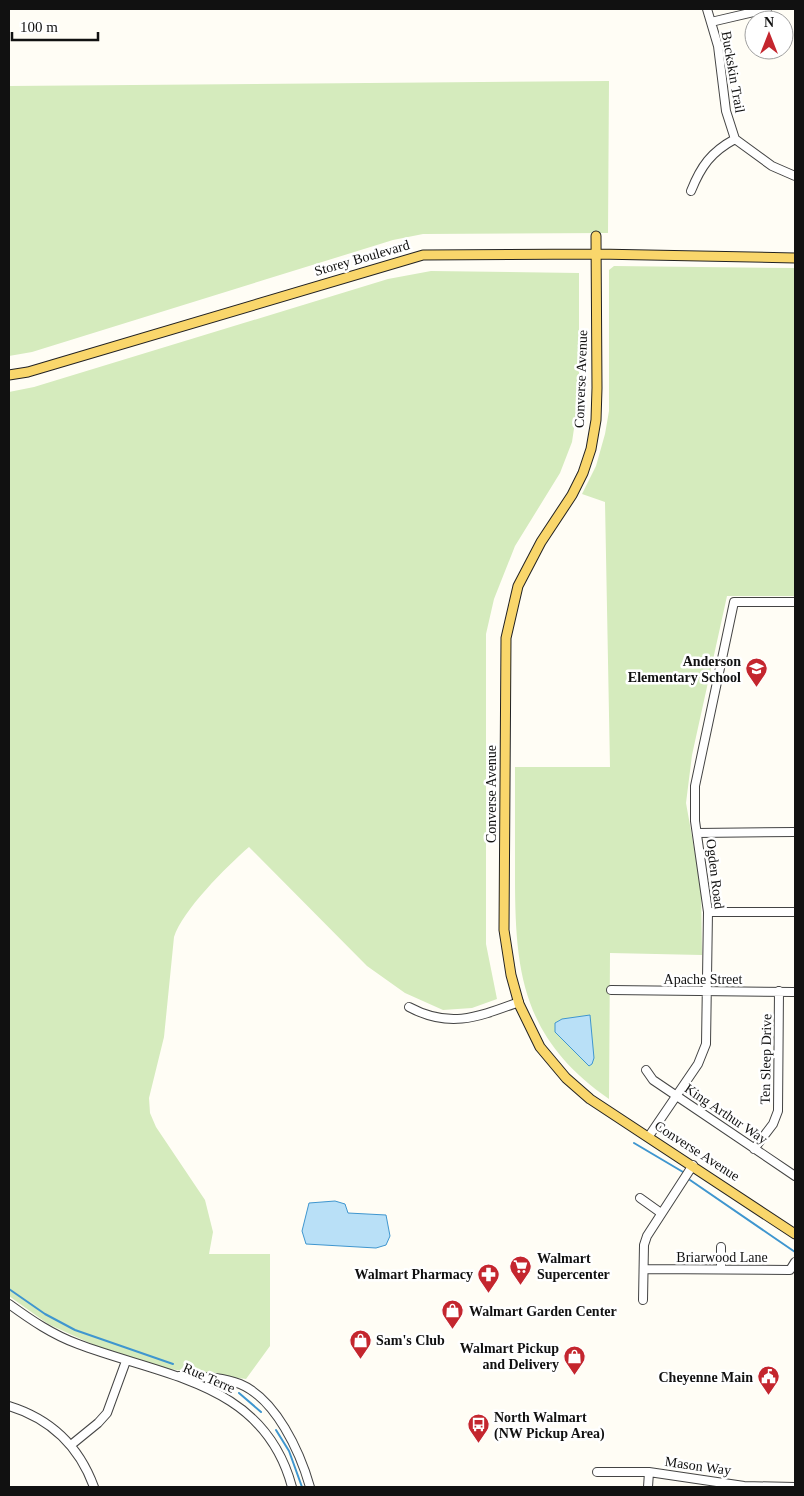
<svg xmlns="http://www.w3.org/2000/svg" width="804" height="1496" font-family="'Times New Roman',serif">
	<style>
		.green { fill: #d5ebbd }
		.water { fill: #b9e0f7; stroke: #3f96cf }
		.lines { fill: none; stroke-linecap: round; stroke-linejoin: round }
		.stream { stroke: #3f96cf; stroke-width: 2 }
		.minor-casing { stroke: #444; stroke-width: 10 }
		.major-casing { stroke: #222; stroke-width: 11 }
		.minor { stroke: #fff; stroke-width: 8 }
		.major { stroke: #f9d66b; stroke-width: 9 }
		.labels { text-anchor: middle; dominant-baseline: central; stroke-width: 5; stroke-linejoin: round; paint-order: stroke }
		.street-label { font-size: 14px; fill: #111; stroke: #fff }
		.poi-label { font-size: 14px; font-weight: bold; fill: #111; stroke: #fff; text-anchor: end }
	</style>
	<rect width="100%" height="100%" fill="#fffdf5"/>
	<path class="green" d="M609,81l-1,152 -185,1 -30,6 -361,112 -23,4v-270z
		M614,266l181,2v328h-68l-35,159 -6,48 15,84 1,68 -92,-2 -1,146c-86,-60 -94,-125 -94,-222 0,-37 0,-74 0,-110h95l-5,-265 -23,-8 14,-28 9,-32 4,-23v-141z
		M431,271l148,2v122l-7,47 -12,31 -45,73 -21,53 -8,35v310l11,55 -25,9 -29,2 -38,-17 -38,-27 -118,-119c-22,19 -67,64 -75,90l-10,100 -15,61 1,15 6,14 49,73 8,32 -4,22h61v92l-24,33 -77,-10 -75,-24 -46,-21 -39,-28v-904l25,-5 354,-108z"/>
	<path class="water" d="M590,1015l4,43 -2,6 -3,2 -34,-34v-9l7,-4z
		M335,1201l10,3 3,9 38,2 4,21 -4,9 -10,3 -70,-4 -4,-13 7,-28z"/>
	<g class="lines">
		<path class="stream" d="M634,1143l49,29
			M690,1180l105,72
			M9,1289l36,25 30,16 98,34
			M239,1393l22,19
			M276,1430l13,21 13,36"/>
		<defs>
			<path id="minor" d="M707,9l11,37 8,65 9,28
				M711,22l56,-13
				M735,139l37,27 23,10
				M691,191c10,-25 20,-39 44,-52
				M697,833l98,-1
				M708,912h87
				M611,990l184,2
				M409,1007c41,22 69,10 110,-5
				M646,1070l7,10 142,96
				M649,1136l49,-72 8,-20 2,-132 -13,-91v-35l39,-184h61
				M754,1149l19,-25 5,-13 1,-120
				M640,1198l21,15
				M721,1247v22
				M644,1269l146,1 5,-8
				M643,1300l1,-55 3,-9 46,-71
				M9,1304c22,16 44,31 69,40 87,33 186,38 214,143
				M179,1376c20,1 41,0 61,8 36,15 60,68 70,103
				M9,1406c42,13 70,40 85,81
				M71,1445l27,-22 9,-10 19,-52
				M597,1472h52l95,14 51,1
				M648,1487l1,-15"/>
			<path id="major" d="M596,236l1,152 -1,32 -5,29 -8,24 -11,22 -31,47 -23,44 -12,52 -2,292 7,45 8,29 21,43 26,31 24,21 205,135
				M9,375l19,-3 395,-117 174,-1 198,4"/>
		</defs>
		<use href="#minor" class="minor-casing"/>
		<use href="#major" class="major-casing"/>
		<use href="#minor" class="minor"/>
		<use href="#major" class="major"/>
	</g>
	<defs>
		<symbol id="school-pin" viewBox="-11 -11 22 30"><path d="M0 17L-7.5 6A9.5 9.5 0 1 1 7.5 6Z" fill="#c4262e" stroke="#fff"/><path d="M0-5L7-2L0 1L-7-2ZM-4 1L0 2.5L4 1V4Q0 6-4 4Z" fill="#fff"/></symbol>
		<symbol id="supermarket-pin" viewBox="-11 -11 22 30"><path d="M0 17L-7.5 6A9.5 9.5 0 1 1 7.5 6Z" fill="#c4262e" stroke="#fff"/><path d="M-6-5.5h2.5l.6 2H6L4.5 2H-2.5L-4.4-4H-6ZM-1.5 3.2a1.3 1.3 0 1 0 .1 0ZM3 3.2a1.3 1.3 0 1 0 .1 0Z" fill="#fff"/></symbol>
		<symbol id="pharmacy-pin" viewBox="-11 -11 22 30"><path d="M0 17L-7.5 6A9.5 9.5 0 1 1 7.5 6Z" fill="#c4262e" stroke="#fff"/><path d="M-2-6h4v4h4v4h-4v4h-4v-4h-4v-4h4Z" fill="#fff"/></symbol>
		<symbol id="shop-pin" viewBox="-11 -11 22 30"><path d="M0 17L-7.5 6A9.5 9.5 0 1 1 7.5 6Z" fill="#c4262e" stroke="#fff"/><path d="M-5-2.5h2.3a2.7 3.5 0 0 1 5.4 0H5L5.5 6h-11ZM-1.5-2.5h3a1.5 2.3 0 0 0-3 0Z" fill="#fff"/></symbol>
		<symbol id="civic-pin" viewBox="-11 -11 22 30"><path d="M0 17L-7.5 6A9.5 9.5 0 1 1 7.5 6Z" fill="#c4262e" stroke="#fff"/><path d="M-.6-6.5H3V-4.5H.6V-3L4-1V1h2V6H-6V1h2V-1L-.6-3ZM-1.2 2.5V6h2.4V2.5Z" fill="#fff"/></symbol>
		<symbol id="bus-pin" viewBox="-11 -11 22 30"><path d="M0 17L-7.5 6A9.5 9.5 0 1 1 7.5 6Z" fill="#c4262e" stroke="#fff"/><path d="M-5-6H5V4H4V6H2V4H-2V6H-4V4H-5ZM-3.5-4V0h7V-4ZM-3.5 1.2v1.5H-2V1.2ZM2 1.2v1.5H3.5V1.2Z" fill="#fff"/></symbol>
	</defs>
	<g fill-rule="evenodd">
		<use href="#school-pin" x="744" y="656" width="25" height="34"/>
		<use href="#supermarket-pin" x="508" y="1254" width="25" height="34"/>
		<use href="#pharmacy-pin" x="476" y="1262" width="25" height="34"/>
		<use href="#shop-pin" x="440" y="1298" width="25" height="34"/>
		<use href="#shop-pin" x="348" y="1328" width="25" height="34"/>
		<use href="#shop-pin" x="562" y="1344" width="25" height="34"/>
		<use href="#civic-pin" x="756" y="1364" width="25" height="34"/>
		<use href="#bus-pin" x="466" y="1412" width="25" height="34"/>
	</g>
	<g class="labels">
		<g class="street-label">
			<text transform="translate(733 72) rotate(80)">Buckskin Trail</text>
			<text transform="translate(362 258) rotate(-16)">Storey Boulevard</text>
			<text transform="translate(581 379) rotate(-88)">Converse Avenue</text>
			<text transform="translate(491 794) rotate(-90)">Converse Avenue</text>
			<text transform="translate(715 874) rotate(83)">Ogden Road</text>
			<text x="703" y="979">Apache Street</text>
			<text transform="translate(766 1059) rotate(-89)">Ten Sleep Drive</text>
			<text transform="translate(726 1114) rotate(34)">King Arthur Way</text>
			<text transform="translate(697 1151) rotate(33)">Converse Avenue</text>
			<text x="722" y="1257">Briarwood Lane</text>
			<text transform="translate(209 1378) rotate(24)">Rue Terre</text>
			<text transform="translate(698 1466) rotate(8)">Mason Way</text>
		</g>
		<g class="poi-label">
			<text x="741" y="661">Anderson<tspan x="741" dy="16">Elementary School</tspan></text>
			<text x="537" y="1258" text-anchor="start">Walmart<tspan x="537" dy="16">Supercenter</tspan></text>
			<text x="473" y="1274">Walmart Pharmacy</text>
			<text x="469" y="1311" text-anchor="start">Walmart Garden Center</text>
			<text x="376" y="1340" text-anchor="start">Sam's Club</text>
			<text x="559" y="1348">Walmart Pickup<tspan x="559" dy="16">and Delivery</tspan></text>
			<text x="753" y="1377">Cheyenne Main</text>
			<text x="494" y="1417" text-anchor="start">North Walmart<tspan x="494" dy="16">(NW Pickup Area)</tspan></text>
		</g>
	</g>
	<rect width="804" height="1496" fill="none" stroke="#111111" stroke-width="20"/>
	<g transform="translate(769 35)"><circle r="24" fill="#ffffff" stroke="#a0a0a0"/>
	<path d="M0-4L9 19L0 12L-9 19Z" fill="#c4262e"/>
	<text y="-8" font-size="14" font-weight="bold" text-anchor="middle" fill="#111111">N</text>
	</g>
	<path d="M12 32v8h86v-8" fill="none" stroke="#111111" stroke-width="2.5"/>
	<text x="20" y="32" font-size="15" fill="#111111" stroke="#ffffff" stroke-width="4" paint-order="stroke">100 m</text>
</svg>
